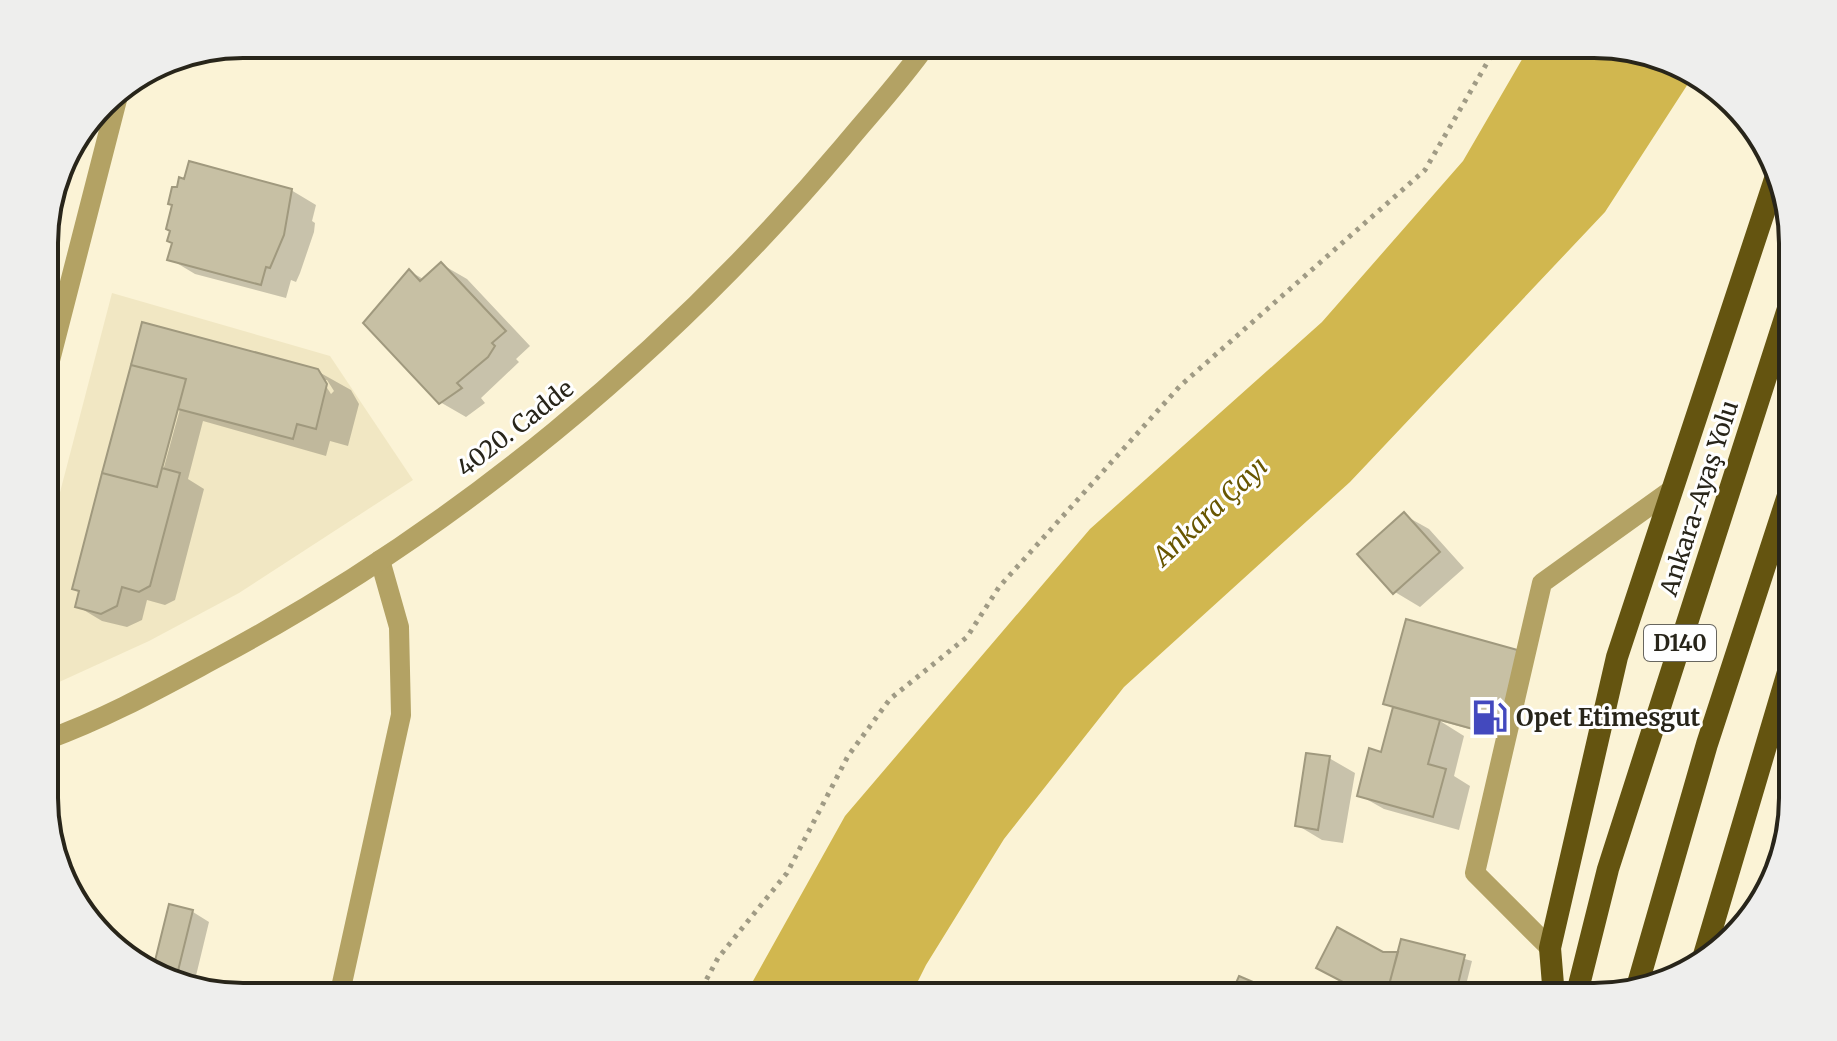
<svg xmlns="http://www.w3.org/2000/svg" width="1837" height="1041" font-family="Merriweather,serif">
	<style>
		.built { fill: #f1e7c3 }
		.water { fill: #d1b74f }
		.shadow { fill: #0003; fill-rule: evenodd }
		.building { fill: #c7c0a4; stroke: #a0997e; stroke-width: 2 }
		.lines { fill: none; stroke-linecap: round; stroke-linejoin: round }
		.path { stroke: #a09b85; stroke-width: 5; stroke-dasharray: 4 6; stroke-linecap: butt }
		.minor { stroke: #b3a264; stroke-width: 20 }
		.tertiary { stroke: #b3a264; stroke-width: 20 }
		.trunk { stroke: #645410; stroke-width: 22 }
		.labels { text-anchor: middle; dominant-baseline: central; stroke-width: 6; stroke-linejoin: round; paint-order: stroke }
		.shield { fill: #fff; stroke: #68665f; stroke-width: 2 }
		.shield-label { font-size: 22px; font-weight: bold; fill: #28251a }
		.street-label { font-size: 24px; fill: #28251a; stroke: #fff }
		.poi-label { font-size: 24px; font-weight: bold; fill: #28251a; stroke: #fff; text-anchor: start }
		.water-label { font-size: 26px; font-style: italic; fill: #685601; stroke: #fff }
		.rim { fill: none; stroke: #28251a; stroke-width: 4 }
	</style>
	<rect width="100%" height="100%" fill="#fbf3d6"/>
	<path class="built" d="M112,293l218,63 83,124 -174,113 -90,48 -103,47v-142z"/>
	<path class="water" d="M1531,44h63l101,29 -90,139 -255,270 -226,205 -120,152 -78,126 -16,32h-166l101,-181 245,-287 232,-207 141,-161z"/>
	<path class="shadow" d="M174,189l117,1 25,15 -4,16 3,2 -1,9 -14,41 -4,9 -5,-2 -5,18 -91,-24 -25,-15 4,-16 -2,-12 -4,-3z
		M441,264l26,15 63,67 -14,13 3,3 -38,36 4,5 -19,14 -26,-15 -31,-131 16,9z
		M144,325l173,46 34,19 8,14 -11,42 -18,-5 -4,15 -123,-35 -15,58 16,10 -29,111 -10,5 -18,-5 -5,20 -15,7 -25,-6 -25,-15zM322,380h5l7,11 -3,3zM181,387h5l-25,91 -3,-1z
		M1404,515l25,14 35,39 -44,39 -25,-15z
		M1407,622l99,117 -66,-18 24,15 -10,40 16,10 -11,44 -75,-21 -25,-14 23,-41 13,-45 -9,-5z
		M1329,758l26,15 -12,70 -21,-3 -25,-15z
		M170,906l23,6 16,10 -15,62 -38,-10z
		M1402,941l70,20 -9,36h-91l-37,-20 47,-23h17z"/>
	<path class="building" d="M189,161l103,28 -8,46 -14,33 -4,-1 -5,18 -94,-25 5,-17 -5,-2 3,-10 -4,-2 6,-24 -4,-1 4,-17h5l2,-10 5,2z
		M441,262l65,69 -14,12 3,3 -7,11 -31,26 5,5 -23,16 -76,-81 46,-54 11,12z
		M142,322l176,47 9,15 -11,45 -19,-5 -4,15 -115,-30 8,-30 -55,-14z
		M131,365l55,14 -29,108 -55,-14z
		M162,468l18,5 -30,113 -11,6 -17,-5 -5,19 -16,8 -26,-7 4,-16 -7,-2 30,-116 55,14z
		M1404,512l36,40 -47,42 -36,-40z
		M1406,619l115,32 -23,85 -115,-32z
		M1393,707l47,13 -12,44 18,5 -13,48 -76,-21 12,-48 12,4z
		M1306,753l24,3 -12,74 -23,-4z
		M169,904l24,6 -17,69 -24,-6z
		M1337,927l46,25h15l-11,40h-25l-46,-24z
		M1401,939l64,16 -10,42h-69z
		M1239,976l49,21h-58z"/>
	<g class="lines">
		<path class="path" d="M697,997l21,-39 69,-85 61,-117 42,-57 77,-62 32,-50 181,-201 245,-216 73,-126"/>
		<path class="minor" d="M440,44l15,4 1,-4
			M1550,948l-75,-75 67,-290 128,-92
			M339,997l62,-282 -2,-88 -19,-67"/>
		<path class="tertiary" d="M46,376l74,-288
			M46,740c61,-22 116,-53 174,-84 237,-127 449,-303 623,-509 28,-34 59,-67 84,-103"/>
		<path class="trunk" d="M1702,962l91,-307
			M1637,987l70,-243 86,-264
			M1554,997l-4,-49 67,-291 158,-478
			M1576,997l32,-128 185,-576"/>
	</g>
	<defs>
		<symbol id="fuel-bare" viewBox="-9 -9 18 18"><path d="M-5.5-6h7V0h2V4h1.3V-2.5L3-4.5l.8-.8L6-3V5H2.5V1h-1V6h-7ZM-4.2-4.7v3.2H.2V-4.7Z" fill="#4349be" stroke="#fff" stroke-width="2.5" paint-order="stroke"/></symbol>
	</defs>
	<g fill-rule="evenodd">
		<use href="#fuel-bare" x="1464" y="692" width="51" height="51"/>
	</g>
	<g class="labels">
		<rect class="shield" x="1644" y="625" width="72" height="36" rx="6"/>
		<g class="shield-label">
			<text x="1680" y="643">D140</text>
		</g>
		<g class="street-label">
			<text transform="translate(515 428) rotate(-38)">4020. Cadde</text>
			<text transform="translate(1699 498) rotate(-72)">Ankara-Ayaş Yolu</text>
		</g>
		<g class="poi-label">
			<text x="1516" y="717">Opet Etimesgut</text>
		</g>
		<g class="water-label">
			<text transform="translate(1210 511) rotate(-43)">Ankara Çayı</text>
		</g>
	</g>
	<path d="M0 0H1837V1041H0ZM243 58H1594A185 185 0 0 1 1779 243V798A185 185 0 0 1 1594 983H243A185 185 0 0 1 58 798V243A185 185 0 0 1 243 58Z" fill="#eeeeed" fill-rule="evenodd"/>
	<path class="rim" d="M243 58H1594A185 185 0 0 1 1779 243V798A185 185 0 0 1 1594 983H243A185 185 0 0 1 58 798V243A185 185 0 0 1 243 58Z"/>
</svg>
